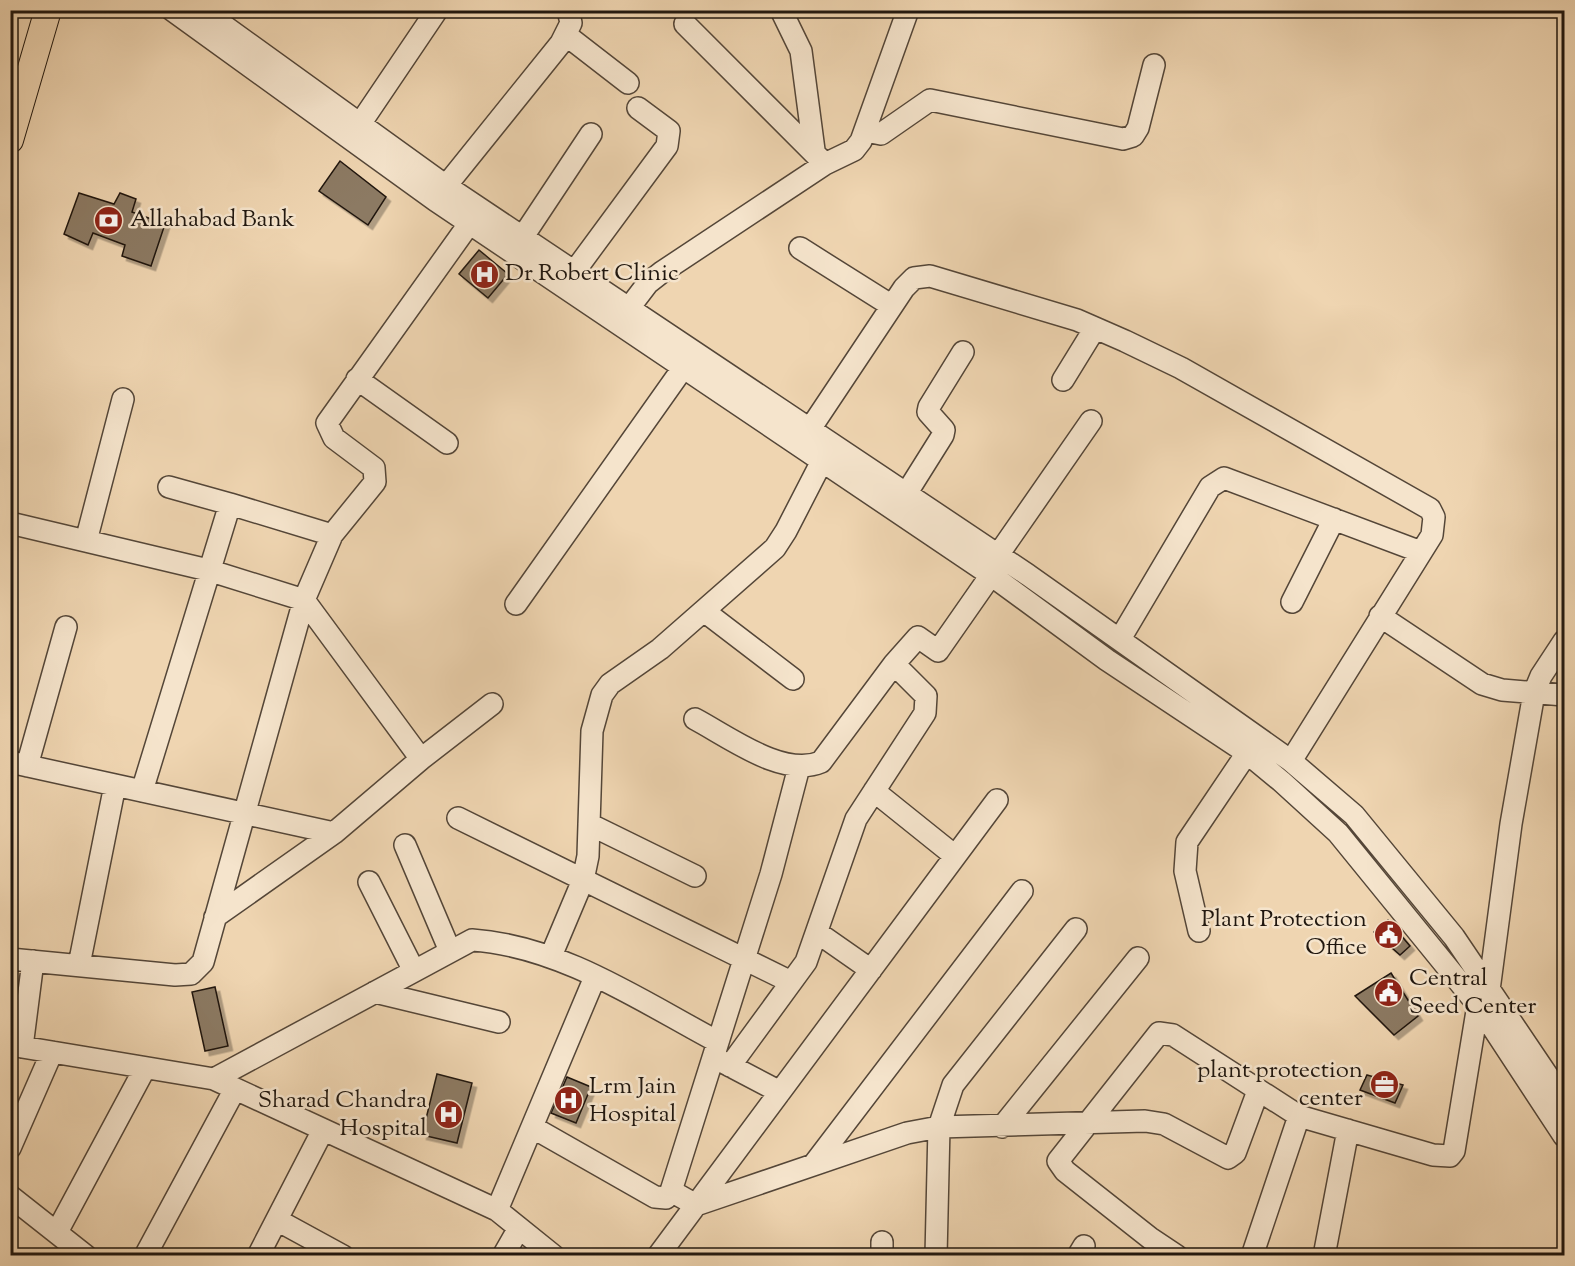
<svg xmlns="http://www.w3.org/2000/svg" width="1575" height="1266" font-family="'Sorts Mill Goudy',serif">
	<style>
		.building { fill: #8c7a63; stroke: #20170f; stroke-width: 1.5; filter: url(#shadow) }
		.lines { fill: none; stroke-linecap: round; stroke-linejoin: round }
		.minor-casing { stroke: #544638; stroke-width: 24 }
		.major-casing { stroke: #20170f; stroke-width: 28 }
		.minor { stroke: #f5e4cc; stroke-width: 21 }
		.major { stroke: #efd5b1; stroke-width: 26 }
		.labels { text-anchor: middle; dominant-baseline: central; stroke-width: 5; stroke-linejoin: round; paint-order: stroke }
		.poi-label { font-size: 24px; fill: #20170f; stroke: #f5e4cc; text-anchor: start }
	</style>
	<defs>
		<filter id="shadow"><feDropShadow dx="4.5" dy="4.5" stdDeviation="0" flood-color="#0004"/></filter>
	</defs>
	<rect width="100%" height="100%" fill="#efd5b1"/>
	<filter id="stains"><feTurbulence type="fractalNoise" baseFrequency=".00333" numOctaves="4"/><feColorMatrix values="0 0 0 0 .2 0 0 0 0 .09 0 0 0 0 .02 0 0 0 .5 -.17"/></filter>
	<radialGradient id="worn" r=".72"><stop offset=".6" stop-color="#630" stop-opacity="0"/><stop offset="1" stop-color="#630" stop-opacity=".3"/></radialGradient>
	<path class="building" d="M340,161l46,36 -18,28 -49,-34z
		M79,193l35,11 6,-11 16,6 -4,13 33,12 -14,42 -29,-10 3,-11 -32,-12 -5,12 -24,-11z
		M479,250l29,24 -20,24 -29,-24z
		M1388,920l22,26 -10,9 -26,-23z
		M1391,973l27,43 -24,19 -39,-39z
		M215,987l13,59 -23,5 -13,-59z
		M437,1074l35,9 -15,60 -35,-8z
		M1367,1075l36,10 -8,18 -35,-13z
		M567,1077l24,10 -15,36 -25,-10z"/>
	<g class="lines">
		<defs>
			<path id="minor" d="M172,10l263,190 556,375 116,85 140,93 34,28 57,52 140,172 86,131
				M202,10l244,176 582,389 263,186 63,54 100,122 110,163
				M781,10l20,41 13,99
				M685,24l140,140
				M566,35l62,48
				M360,124l77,-114
				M866,131l15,3 49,-34 193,39 10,-3 5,-8 16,-63
				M437,197l124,-154 10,-20 -3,-13
				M522,238l69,-104
				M800,248l92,58
				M574,272l93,-126 2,-15 -31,-23
				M619,321l29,-38 14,-11 163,-108 29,-14 7,-9 47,-131
				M357,379l90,64
				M1063,380l32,-52
				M802,441l102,-153 10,-10 16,-2 147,44 48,21 56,27 249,141 4,8 -2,18 -141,226
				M169,487l61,17
				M906,494l37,-59 1,-5 -16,-18 1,-5 34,-55
				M10,523l198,47 96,30 117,159 -87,74 -119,84
				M332,535l43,-53 -1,-14 -40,-30 -7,-15 142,-199
				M86,541l37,-142
				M998,555l93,-134
				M1292,602l42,-83
				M516,604l167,-236
				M704,611l89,68
				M1380,616l102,68 20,6 62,5
				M1120,639l90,-152 14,-9 197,74
				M695,719c34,18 88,59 126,43l73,-98 24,-27 20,14 53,-76
				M421,759l71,-55
				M10,762l324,71
				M27,766l39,-139
				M799,767l-28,107 -100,317 25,14 211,-72 32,-6 206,-6 19,3 64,34 7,-5 23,-62
				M874,791l81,65
				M458,818l333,164
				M589,824l106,52
				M405,845l45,106
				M369,882l45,89
				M1199,931l-14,-60 2,-29 60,-89
				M818,933l53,37
				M551,956l32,-76 5,-24 4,-125 10,-36 8,-11 50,-35 115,-101 11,-17 36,-70
				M10,959l165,16 16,-1 12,-12 101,-362 28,-65 -102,-31 -88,287
				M79,965l36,-180
				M375,992l124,30
				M10,1045l204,34 258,-139c89,6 169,61 246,102
				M22,1047l11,-86
				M719,1060l61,32
				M730,1066l76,-104 50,-143 69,-106 1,-17 -32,-32
				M214,1079l283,131 57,46
				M532,1127l123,70 11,1 5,-7
				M1002,1127l136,-169
				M10,1148l42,-96
				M814,1164l208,-273
				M10,1196l76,60
				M497,1210l98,-233
				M277,1220l66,36
				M57,1232l88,-164
				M882,1242v14
				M145,1256l90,-167
				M258,1256l65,-126
				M503,1256l16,-28
				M658,1256l339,-456
				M936,1256l3,-129 14,-42 123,-156
				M1078,1256l6,-10
				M1177,1256l-27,-18 -85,-67 -7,-10 101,-128 14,2 126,81 134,39 17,1 4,-5 24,-146 11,-15 22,-166 23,-131 7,-17 23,-35
				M1252,1256l47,-140
				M1324,1256l24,-126"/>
			<path id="major" d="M10,140l38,-130"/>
		</defs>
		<use href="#minor" class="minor-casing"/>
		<use href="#major" class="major-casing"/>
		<use href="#minor" class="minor"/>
		<use href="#major" class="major"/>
	</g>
	<defs>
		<symbol id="bank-disc" viewBox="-11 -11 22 22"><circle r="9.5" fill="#8f2418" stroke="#f5e4cc"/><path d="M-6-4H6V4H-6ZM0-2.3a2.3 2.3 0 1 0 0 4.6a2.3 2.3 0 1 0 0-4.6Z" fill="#fff"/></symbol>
		<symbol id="hospital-disc" viewBox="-11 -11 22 22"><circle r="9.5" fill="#8f2418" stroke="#f5e4cc"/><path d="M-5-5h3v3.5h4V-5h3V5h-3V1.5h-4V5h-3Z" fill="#fff"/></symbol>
		<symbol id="civic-disc" viewBox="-11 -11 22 22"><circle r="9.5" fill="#8f2418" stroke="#f5e4cc"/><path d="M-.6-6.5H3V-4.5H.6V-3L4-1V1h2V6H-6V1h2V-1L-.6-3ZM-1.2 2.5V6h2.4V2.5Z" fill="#fff"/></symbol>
		<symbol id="office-disc" viewBox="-11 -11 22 22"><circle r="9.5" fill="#8f2418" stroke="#f5e4cc"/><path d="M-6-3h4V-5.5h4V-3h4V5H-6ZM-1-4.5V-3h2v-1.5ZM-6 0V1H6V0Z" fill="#fff"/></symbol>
	</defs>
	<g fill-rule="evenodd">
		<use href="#bank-disc" x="92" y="204" width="33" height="33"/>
		<use href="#hospital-disc" x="468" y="258" width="33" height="33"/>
		<use href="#civic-disc" x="1372" y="918" width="33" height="33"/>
		<use href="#civic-disc" x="1372" y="976" width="33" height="33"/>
		<use href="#office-disc" x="1368" y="1068" width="33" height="33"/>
		<use href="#hospital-disc" x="552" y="1084" width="33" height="33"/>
		<use href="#hospital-disc" x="432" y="1098" width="33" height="33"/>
	</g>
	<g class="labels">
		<g class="poi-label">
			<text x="130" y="220">Allahabad Bank</text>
			<text x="505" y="274">Dr Robert Clinic</text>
			<text x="1367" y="920" text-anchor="end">Plant Protection<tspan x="1367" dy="28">Office</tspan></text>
			<text x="1409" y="979">Central<tspan x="1409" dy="28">Seed Center</tspan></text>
			<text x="1363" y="1071" text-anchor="end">plant protection<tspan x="1363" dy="28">center</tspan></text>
			<text x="589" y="1087">Lrm Jain<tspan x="589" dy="28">Hospital</tspan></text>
			<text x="427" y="1101" text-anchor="end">Sharad Chandra<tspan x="427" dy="28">Hospital</tspan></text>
		</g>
	</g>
	<rect width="1575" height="1266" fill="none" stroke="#efd5b1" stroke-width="36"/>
	<rect x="12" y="12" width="1551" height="1242" fill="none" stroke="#20170f" stroke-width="3"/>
	<rect x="18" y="18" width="1539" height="1230" fill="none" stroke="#20170f" stroke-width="1.5"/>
	<rect width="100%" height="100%" filter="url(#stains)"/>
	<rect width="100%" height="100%" fill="url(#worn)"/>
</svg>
